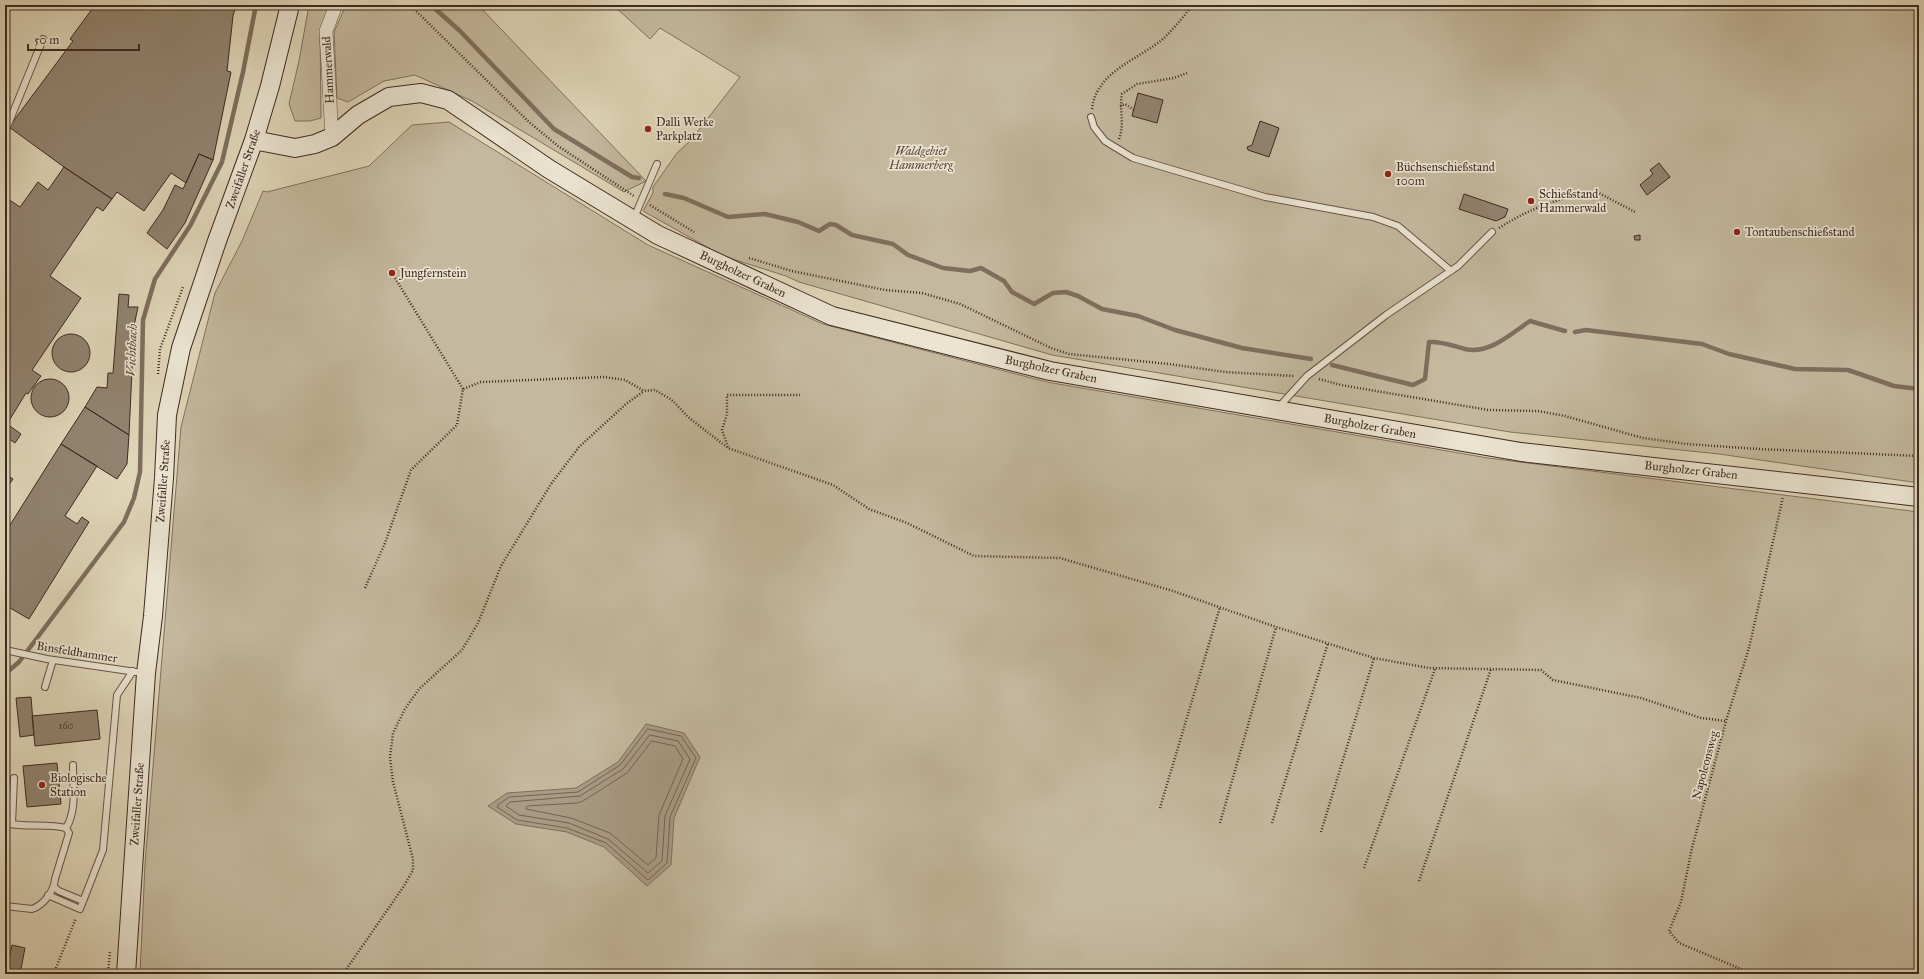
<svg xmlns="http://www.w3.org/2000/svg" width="1924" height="979" font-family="'IM FELL Great Primer',serif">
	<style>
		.green { fill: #c4b89e; stroke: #827160 }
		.water { fill: #a99b85; stroke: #7f6e5d }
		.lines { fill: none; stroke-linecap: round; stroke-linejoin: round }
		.shore { stroke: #746253; stroke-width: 1 }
		.stream { stroke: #7f6e5d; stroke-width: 4.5 }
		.building { fill: #928370; stroke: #3f2a21 }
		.lane-casing { stroke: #675547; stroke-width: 8 }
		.street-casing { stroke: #675547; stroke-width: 14 }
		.secondary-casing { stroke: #3f2a21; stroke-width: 20 }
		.path { stroke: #3f2a21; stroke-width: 2.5; stroke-dasharray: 1 2; stroke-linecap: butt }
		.lane { stroke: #eae4d1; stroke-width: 6 }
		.street { stroke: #eae4d1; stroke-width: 13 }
		.secondary { stroke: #eae4d1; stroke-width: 18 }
		.poi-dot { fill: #8f2418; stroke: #eae4d1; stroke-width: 1.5 }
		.labels { text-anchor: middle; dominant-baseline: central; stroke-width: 3.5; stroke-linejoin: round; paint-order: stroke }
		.number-label { font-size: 10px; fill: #544035 }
		.street-label { font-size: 12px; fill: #3f2a21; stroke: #eae4d1 }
		.poi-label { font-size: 12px; fill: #3f2a21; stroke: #eae4d1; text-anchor: start }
		.park-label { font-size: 12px; font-style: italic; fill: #5a463a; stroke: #eae4d1 }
		.water-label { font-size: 13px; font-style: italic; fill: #5a463a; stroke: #eae4d1 }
	</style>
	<rect width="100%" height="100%" fill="#dfd5b8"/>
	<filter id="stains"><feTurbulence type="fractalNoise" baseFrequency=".005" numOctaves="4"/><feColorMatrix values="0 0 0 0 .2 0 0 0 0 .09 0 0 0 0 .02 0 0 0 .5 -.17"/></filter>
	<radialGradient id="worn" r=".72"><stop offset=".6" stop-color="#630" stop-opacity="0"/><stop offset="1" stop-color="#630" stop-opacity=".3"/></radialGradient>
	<path class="green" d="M309,5h21l-10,26 1,87 -11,3h-15l-6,-17 10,-43z
		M346,5h132l168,176 -22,11 -152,-91 -57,-26 -31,6 -36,21 -11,-4 -3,-66z
		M613,5h1306v478l-200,-29 -209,-22 -458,-77 -253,-73 -13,-6 -63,-20 -80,-45 10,-18v-6l24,-34 14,-13 49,-63 -80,-49 -10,11z
		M449,122l199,123 175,79 224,58 441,76 431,54v462h-1779l5,-110 36,-437 34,-134 27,-52 21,-50 4,1 102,-26 43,-41z"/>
	<path class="water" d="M646,724l38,9 16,24 -26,61 -3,47 -24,21 -43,-39 -37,-15 -51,-8 -28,-18 19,-13 69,-5 42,-26z"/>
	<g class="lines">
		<path class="shore" d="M648,729l33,7 15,22 -26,59 -3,46 -19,17 -42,-37 -39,-15 -50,-8 -20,-13 1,-2 11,-8 69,-5 42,-27z
			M650,735l28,6 12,18 -25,57 -3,45 -14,12 -40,-34 -39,-16 -50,-8 -13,-9 4,-4 70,-6 43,-27z
			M652,741l23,5 8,13 -24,56 -3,43 -8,7 -38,-32 -39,-15 -45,-9 1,-3 50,-3 6,-2 44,-28z"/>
		<path class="stream" d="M431,5l29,26 94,98 78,48 7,1
			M665,194l19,4 44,19 37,-3 33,8 21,9 11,-7 6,1 16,10 41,9 15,11 35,13 27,3 11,-3 23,13 8,11 22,12 19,-11 13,-1 12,4 24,13 36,7 37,14 67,18 69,11
			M1575,332l11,-2 116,14 27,10 66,15 53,1 46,16 25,3
			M1332,365l81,20 12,-6 4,-37c13,-1 24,4 36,7 24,6 47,-16 65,-28l35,10
			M5,674l14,-12 105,-140 10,-24 6,-26 3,-152 12,-41 35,-53 32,-64 21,-90 13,-67"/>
	</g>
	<path class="building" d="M95,5h141l-3,11 -6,55 4,1 -18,88 -14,-6 -13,29 -15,-10 -27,38 -27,-19 -5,7 -48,-32 -55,-40 64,-86 -3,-2z
		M1138,93l25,7 -6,23 -25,-7z
		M1260,121l19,7 -10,29 -21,-7 -1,-3 5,-2z
		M199,154l14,6 -28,63 -18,26 -20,-16 16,-23 12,-25 8,4z
		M1659,163l11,14 -23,18 -7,-10 13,-11 -3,-4z
		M64,167l48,32 -9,12 -6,-4 -47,69 31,22 -49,72 9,6 -13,18 -2,-1 -19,31 14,10 -6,9 -10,-7v-239l15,10 18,-25 10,8z
		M1464,194l44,15 -3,8 -9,4 -37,-12z
		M1640,235v5h-5l-1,-4z
		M119,294l10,1 -1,12h10l-4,19 -5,109 -44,-28 12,-20 10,1 1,-15h5z
		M52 353a19 19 0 1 1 38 0a19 19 0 1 1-38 0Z
		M31 398a19 19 0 1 1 38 0a19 19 0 1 1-38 0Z
		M85,407l44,28 -2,29 -10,15 -56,-35z
		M61,444l36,22 -32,50 12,8 5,-7 7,5 -60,97 -24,-14v-72z
		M5,474l8,5 -7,10h-1z
		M31,697l3,38 -14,2 -4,-39z
		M97,710l3,29 -65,7 -3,-30z
		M57,763l4,41 -34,3 -4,-41z
		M12,945l13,3 -5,26 -14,-2z"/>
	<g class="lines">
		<defs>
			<path id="lane" d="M1091,117l3,10 11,14 28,17 132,39 108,20 25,9 53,45
				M5,132l38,-93
				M634,218l23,-54
				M1278,408l29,-32 79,-61 72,-49 34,-34
				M5,650l42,9 89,13
				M45,687l8,-27
				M5,823c22,5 41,0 61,5l3,5 -14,46c-1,12 -11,26 -23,30l-27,-3
				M12,824l2,-46
				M66,828c11,-17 7,-43 7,-63
				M54,887l5,4 24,10
				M48,895l32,14 23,-59 14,-155 16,-24"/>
			<path id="street" d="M332,137l-6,-106 10,-26"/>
			<path id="secondary" d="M254,140l41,8 20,-4 17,-7 26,-22 31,-18 32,-4 27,7 101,69 109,66 174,81 218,55 471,81 398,45
				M126,974l20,-301 7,-57 11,-138 3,-63 14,-67 36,-107 37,-101 16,-54 20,-81"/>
		</defs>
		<use href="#lane" class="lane-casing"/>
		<use href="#street" class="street-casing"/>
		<use href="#secondary" class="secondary-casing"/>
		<path class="path" d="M410,5l119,117 29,24 76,50
			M1120,106l5,-2 9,6
			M1092,109c4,-38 48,-50 72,-71 10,-10 20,-21 28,-33
			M1119,139c6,-14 0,-30 3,-45l15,-10 37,-6 13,-5
			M650,205l44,27
			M1499,228c30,-19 57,-29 91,-36l9,1 36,19
			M749,258l43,13 93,19 37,3 38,11 91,44 18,6 100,10 56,8 69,4
			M392,273l71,116
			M158,374l2,-25 23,-62
			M1319,379l22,6 147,25 50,1 27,5 78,22 44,6 72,5 160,7
			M728,447l-6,-17 5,-16v-19h73
			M365,588l20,-45 26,-73 46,-45 6,-36 18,-7 123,-5 21,3 19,11 11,-1 17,10 16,17 40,31 105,37 36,24 38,14 67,33 86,2 113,33 103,36 98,31 55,10 112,2 12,10 88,18 60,20 25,3
			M1160,808l60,-201
			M1220,823l56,-196
			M1272,823l56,-180
			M1321,832l53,-174
			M1364,868l71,-199
			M1419,881l72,-212
			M57,974l-1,-6 20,-50
			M108,974l2,-23
			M343,974l61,-88 9,-16v-11l-20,-77 -3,-25 3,-24 12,-24 14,-20 43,-39 16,-27 23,-57 50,-82 28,-37 47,-43 18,-13
			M1753,974l-74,-31 -10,-12 12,-29 11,-54 34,-127 23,-73 34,-151"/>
		<use href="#lane" class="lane"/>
		<use href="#street" class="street"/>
		<use href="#secondary" class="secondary"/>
	</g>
	<g class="poi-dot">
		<circle cx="648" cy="129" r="4"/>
		<circle cx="1388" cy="174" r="4"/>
		<circle cx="1531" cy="201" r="4"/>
		<circle cx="1737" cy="232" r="4"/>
		<circle cx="392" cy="273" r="4"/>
		<circle cx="42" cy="785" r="4"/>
	</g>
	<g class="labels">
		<g class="number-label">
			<text x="66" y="726">160</text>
		</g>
		<g class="street-label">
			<text transform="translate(328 70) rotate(-93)">Hammerwald</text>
			<text transform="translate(243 169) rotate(-71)">Zweifaller Straße</text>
			<text transform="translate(743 274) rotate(25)">Burgholzer Graben</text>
			<text transform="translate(1051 369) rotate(12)">Burgholzer Graben</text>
			<text transform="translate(1370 426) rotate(10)">Burgholzer Graben</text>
			<text transform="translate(1691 470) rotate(6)">Burgholzer Graben</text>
			<text transform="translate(163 481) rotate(-86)">Zweifaller Straße</text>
			<text transform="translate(77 652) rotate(9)">Binsfeldhammer</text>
			<text transform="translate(1705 765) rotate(-75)">Napoleonsweg</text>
			<text transform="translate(137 804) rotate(-86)">Zweifaller Straße</text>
		</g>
		<g class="poi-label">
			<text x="656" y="122">Dalli Werke<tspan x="656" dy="14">Parkplatz</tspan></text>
			<text x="1396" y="167">Büchsenschießstand<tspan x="1396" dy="14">100m</tspan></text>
			<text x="1539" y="194">Schießstand<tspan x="1539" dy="14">Hammerwald</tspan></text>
			<text x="1745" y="232">Tontaubenschießstand</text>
			<text x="400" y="273">Jungfernstein</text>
			<text x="50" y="778">Biologische<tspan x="50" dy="14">Station</tspan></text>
		</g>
		<g class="park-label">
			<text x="921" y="151">Waldgebiet<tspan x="921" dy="14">Hammerberg</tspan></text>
		</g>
		<g class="water-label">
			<text transform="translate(132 350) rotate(-88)">Vichtbach</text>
		</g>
	</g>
	<rect width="1924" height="979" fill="none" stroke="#dfd5b8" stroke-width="20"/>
	<rect x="6" y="6" width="1912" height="967" fill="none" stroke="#3f2a21" stroke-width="2"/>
	<rect x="10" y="10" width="1904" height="959" fill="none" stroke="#3f2a21"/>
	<path d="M28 44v6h111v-6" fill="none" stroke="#3f2a21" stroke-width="2"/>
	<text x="34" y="44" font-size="12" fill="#3f2a21" stroke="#eae4d1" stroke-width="3" paint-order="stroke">50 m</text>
	<rect width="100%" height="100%" filter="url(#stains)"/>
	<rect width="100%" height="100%" fill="url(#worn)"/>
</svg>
